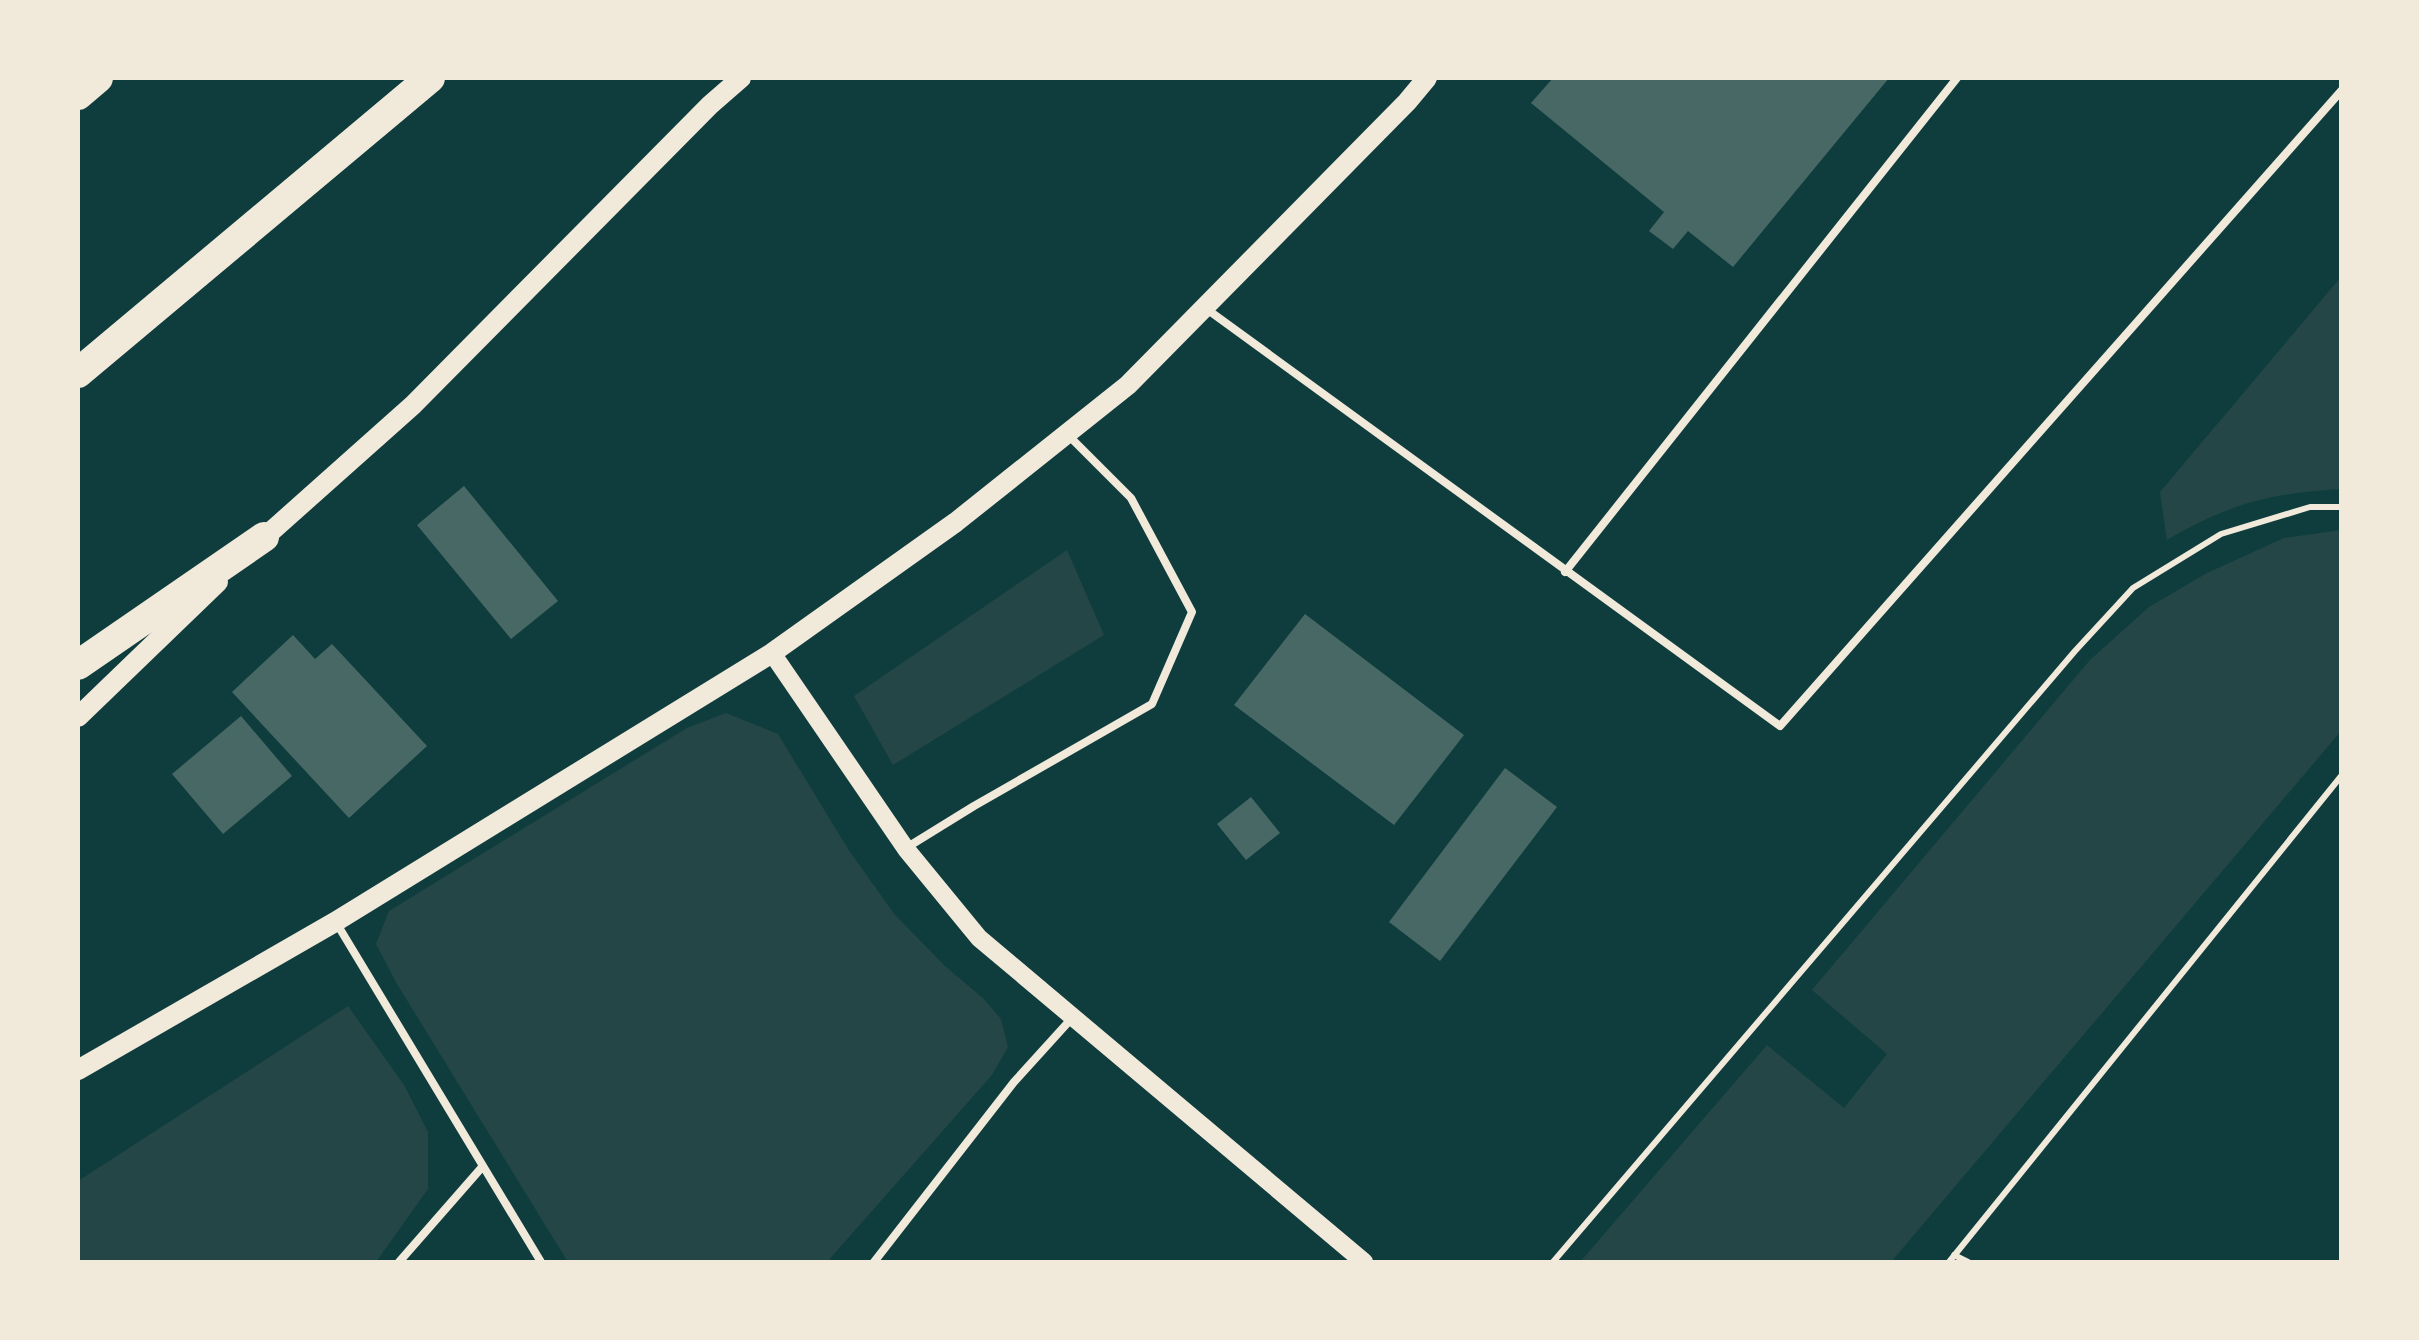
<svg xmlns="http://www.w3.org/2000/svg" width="2419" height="1340" font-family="'Zilla Slab',serif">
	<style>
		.green { fill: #244646 }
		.building { fill: #486865 }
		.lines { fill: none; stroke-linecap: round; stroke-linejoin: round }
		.path { stroke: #f1e9da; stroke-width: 6 }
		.service { stroke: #f1e9da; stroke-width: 8 }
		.tertiary { stroke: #f1e9da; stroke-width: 18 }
		.secondary { stroke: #f1e9da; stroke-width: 20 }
		.motorway { stroke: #f1e9da; stroke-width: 30 }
	</style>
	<rect width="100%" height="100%" fill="#0f3d3e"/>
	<path class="green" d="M2341,277v212c-70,4 -113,15 -174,51l-7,-48z
		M2341,530v201l-450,531h-311l187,-217 77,63 43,-54 -75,-64 278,-330 59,-53 58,-34 77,-35z
		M1067,550l37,85 -211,130 -39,-69z
		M726,713l52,21 70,115 47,66 50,51 39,33 17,20 7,28 -16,28 -165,187h-259l-171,-278 -21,-40 13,-33 298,-183z
		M348,1006l56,79 24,47v57l-52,73h-298v-81z"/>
	<path class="building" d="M1553,78h336l-156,189 -45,-36 -15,18 -24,-18 15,-19 -133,-109z
		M464,486l94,115 -47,38 -94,-114z
		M1305,614l159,121 -70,90 -160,-120z
		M293,635l22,24 17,-15 95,102 -78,72 -117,-126z
		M241,716l51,60 -69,58 -51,-60z
		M1505,768l52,39 -117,154 -51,-39z
		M1251,797l29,36 -34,27 -29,-36z"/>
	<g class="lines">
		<path class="path" d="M1954,1255l14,7
			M1553,1262l522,-611 58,-63 88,-54 89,-27h32
			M1949,1262l393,-487"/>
		<path class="service" d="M1208,310l572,416 562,-636
			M1565,572l392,-494
			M906,848l68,-42 178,-102 40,-92 -61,-114 -61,-61
			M337,924l204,338
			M399,1262l84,-96
			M874,1262l140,-180 58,-64"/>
		<path class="tertiary" d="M772,653l134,196 73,89 385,324"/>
		<path class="secondary" d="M257,544l156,-139 297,-300 31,-27
			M78,717l140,-135
			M78,1070l257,-148 437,-269 184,-131 172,-137 279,-283 20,-24"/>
		<path class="motorway" d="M78,95l20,-17
			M78,373l352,-295
			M78,665l186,-128"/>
	</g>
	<rect width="2419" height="1340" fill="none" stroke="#f1e9da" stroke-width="160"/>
</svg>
